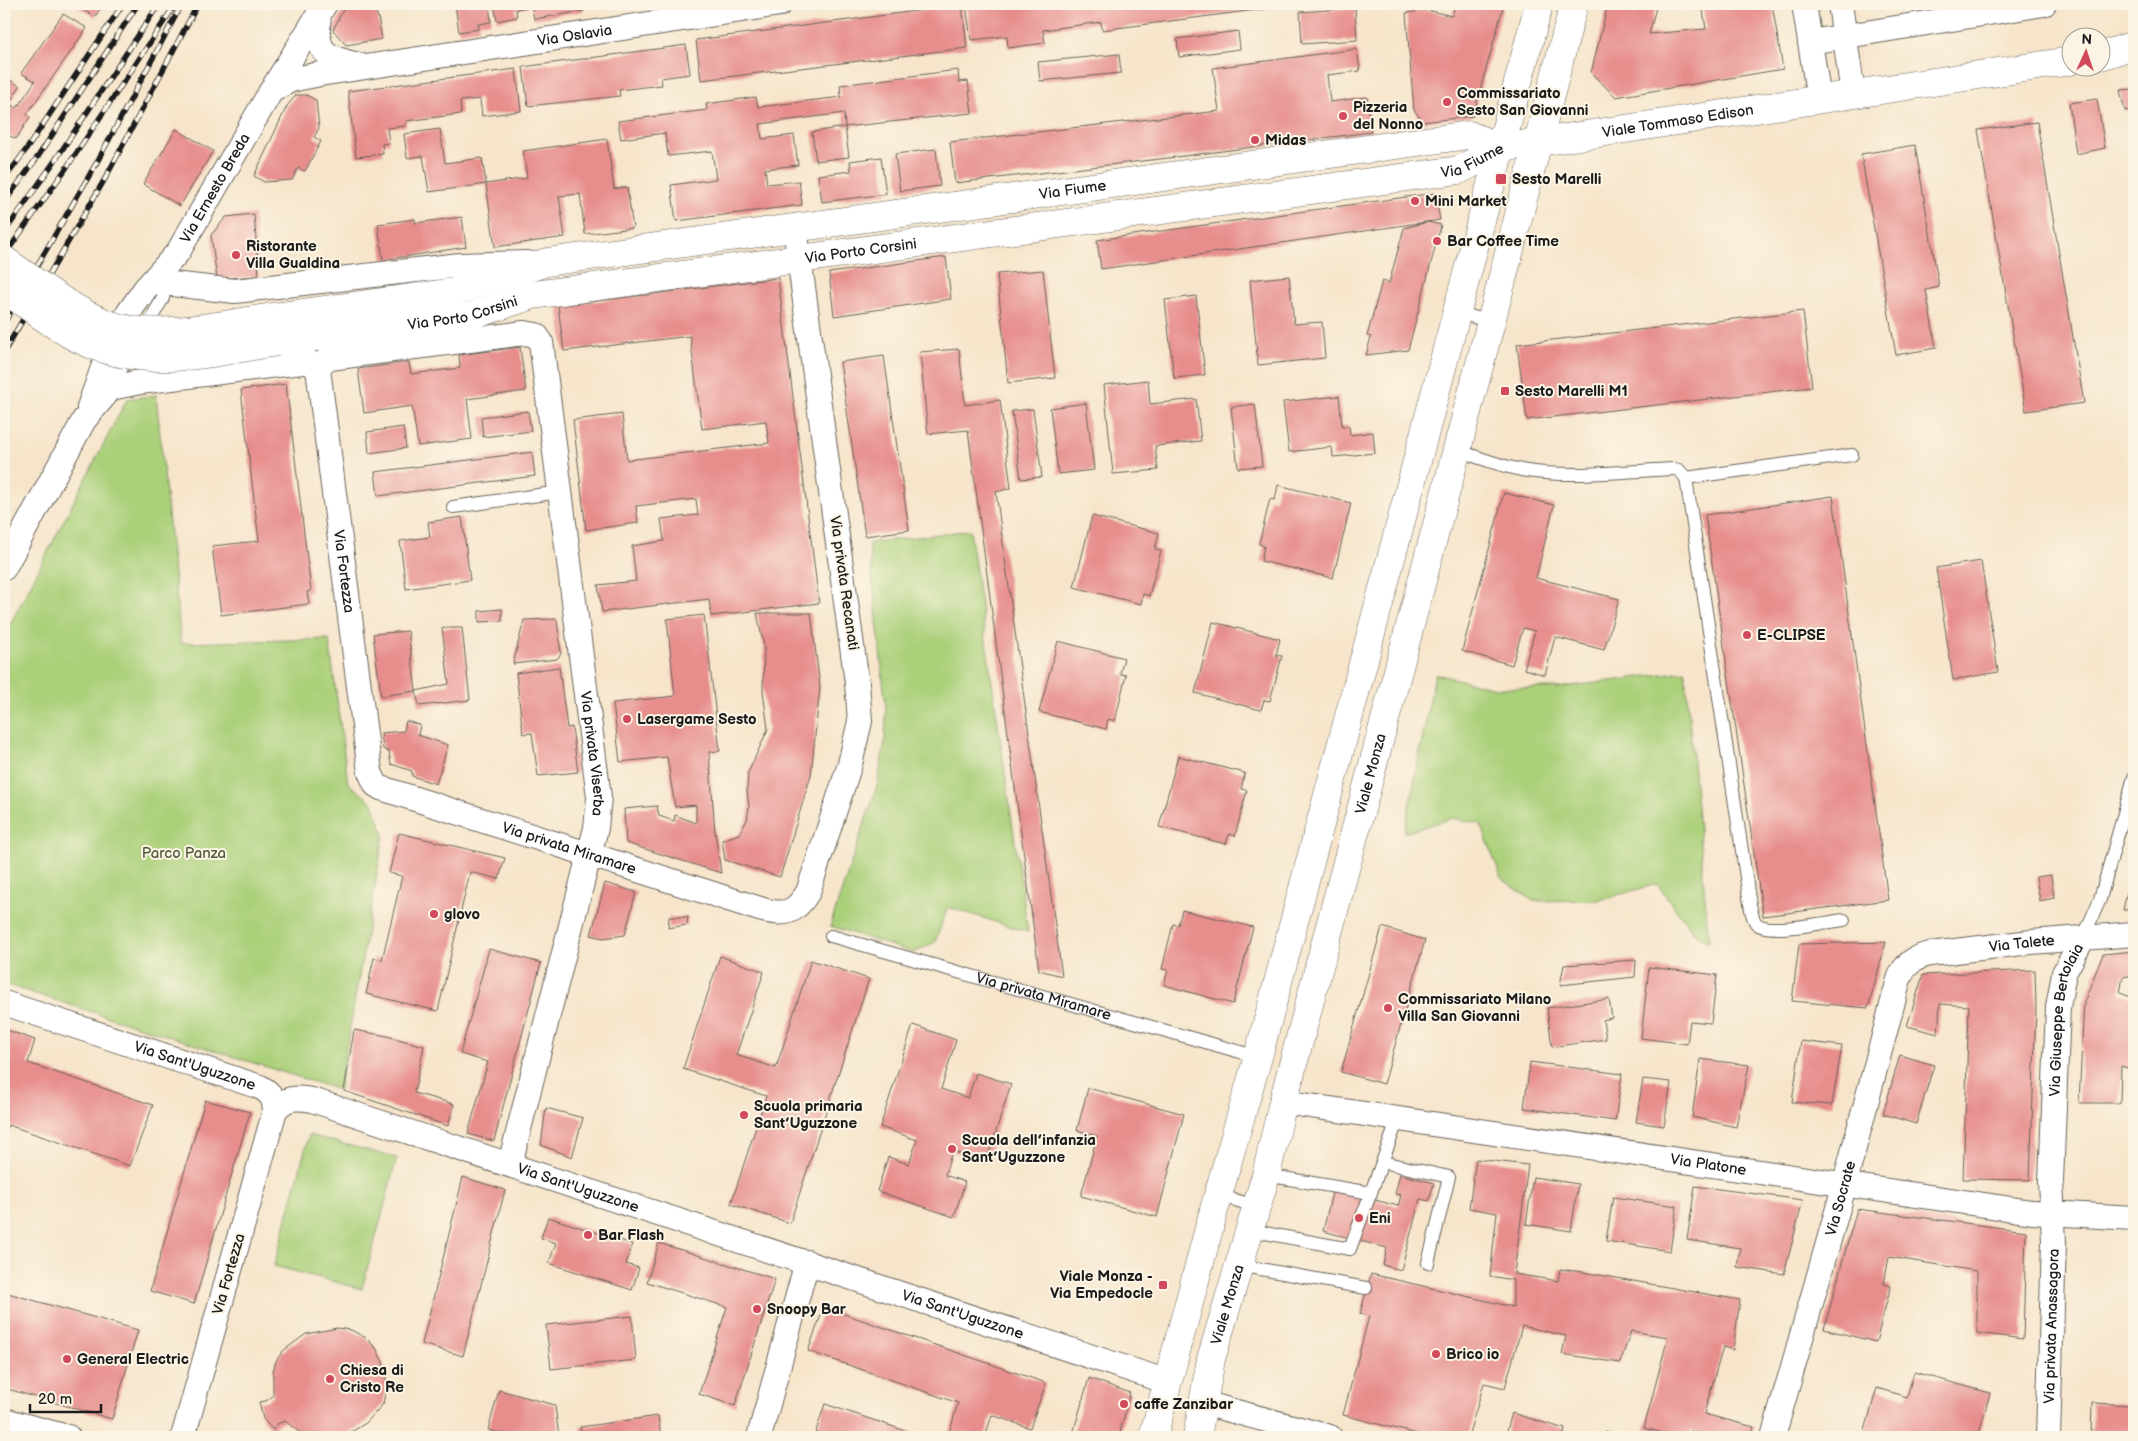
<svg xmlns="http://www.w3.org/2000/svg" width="2138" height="1441" font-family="'Balsamiq Sans',sans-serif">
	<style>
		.green { fill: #abd07a; stroke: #64764b }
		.building { fill: #e78e8d }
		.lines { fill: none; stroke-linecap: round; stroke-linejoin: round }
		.lane-casing { stroke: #686259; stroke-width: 14 }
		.street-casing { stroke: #686259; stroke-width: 26 }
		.secondary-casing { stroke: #686259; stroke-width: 29 }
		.primary-casing { stroke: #686259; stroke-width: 29 }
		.lane { stroke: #fff; stroke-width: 12 }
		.street { stroke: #fff; stroke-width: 24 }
		.secondary { stroke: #fff; stroke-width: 28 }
		.primary { stroke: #fff; stroke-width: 28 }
		.rail-casing { stroke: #1c1c1c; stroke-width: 5.5 }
		.rail { stroke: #fcf5e5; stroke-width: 4; stroke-dasharray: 11; stroke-linecap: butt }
		.secondary-bridge-casing { stroke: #686259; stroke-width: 29; stroke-linecap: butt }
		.secondary-bridge { stroke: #fff; stroke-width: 28 }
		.poi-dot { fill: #d1495b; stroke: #fcf5e5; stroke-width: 2 }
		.labels { text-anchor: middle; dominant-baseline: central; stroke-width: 4; stroke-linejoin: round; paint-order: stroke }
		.street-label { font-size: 15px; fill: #1c1c1c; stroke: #fcf5e5 }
		.poi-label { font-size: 15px; font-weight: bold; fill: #1c1c1c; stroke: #fcf5e5; text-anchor: start }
		.park-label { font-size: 15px; fill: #4e5b3d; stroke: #fcf5e5 }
	</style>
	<rect width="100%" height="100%" fill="#fcf5e5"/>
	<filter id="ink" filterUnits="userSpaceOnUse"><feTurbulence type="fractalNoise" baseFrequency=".02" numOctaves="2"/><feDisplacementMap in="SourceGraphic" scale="10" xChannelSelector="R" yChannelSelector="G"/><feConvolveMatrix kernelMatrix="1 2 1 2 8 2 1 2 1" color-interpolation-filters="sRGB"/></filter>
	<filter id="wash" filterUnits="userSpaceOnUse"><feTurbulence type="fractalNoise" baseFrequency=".0096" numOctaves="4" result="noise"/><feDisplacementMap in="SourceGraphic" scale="20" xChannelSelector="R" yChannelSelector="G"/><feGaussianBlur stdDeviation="1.12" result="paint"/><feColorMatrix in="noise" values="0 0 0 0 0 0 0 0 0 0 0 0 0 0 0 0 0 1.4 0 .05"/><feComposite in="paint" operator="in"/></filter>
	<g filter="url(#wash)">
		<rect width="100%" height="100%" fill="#f6e5cb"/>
		<path class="green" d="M156,395l25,248 148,-4 19,144 25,20 11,31 -45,256 -335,-106v-348l123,-237z
			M970,530l58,402 -80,-25 -13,35 -21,11 -84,-27 47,-140 8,-46 1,-31 -17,-166z
			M1685,671l24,272 -16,-11 -36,-48 -57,16 -67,1 -32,-23 -20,-54 -28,-6 -49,15 31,-159 61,14h61z
			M309,1135l88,23 -35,131 -88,-23z"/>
		<g id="blocks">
			<path class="building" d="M73,4h30l-8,13z
				M346,4h19l9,5 4,8 4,22 -36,6 -13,-15z
				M455,4h34l2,18 -13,2 1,5 -20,3z
				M494,4h35v3l-13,2 1,8 -20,4z
				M531,4h51l2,7 -50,8z
				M966,4h319l1,2 -184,24 -1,-8 -58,8 2,13 -37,5 -1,-12 -36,4z
				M1455,4h49l-31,112 -50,6 -9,-12 -8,-97 21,-3 25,6z
				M1608,4h49l-8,30 57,-5 -4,-25h70l11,65 -167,28 -25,-24z
				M962,5l5,43 -266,32 -5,-40z
				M1355,8l2,32 -55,4 -2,-32z
				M63,14l24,14 -60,86 3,3 -14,22 -12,-6v-57l16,10 -11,18 8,4 18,-27 -14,-8z
				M1238,31l2,18 -61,8 -2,-18z
				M686,45l4,29 -29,4 1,7 -43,5 1,6 -92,10 -5,-39z
				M1357,49l3,22 -33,4 3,27 37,-5 4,35 -203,26 -213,25 -5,-41 269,-31 -6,-43z
				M1119,54l2,19 -81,8 -2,-19z
				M516,69l5,42 -39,5 -2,-17 -20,2 1,13 -55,7v5l-19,2 2,15 -7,1 1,10 -27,3 -8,-66z
				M958,70l1,12 9,-1 4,32 -127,14 -1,-14 -84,11 2,15 32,-4 4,30 -33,4 2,15 32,-3 3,24 -126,16 -5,-36 45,-6 -4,-28 -44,5 -3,-23 -44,6 -3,-18 89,-11 -1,-6 50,-7 2,10 83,-10 -1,-12z
				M2134,89v20l-9,2 -5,-21z
				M296,95h10l10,5 3,28 -5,9 7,4 -16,30 -7,-3 -6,12 -28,2 -10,-6 33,-70z
				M2097,99l8,49 -29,6 -7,-51z
				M2037,122l47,281 -58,8 -48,-281z
				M845,127l4,30 -33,4 -4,-29z
				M176,129l37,22 -33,55 -37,-22z
				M440,129l5,34 37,-5 4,26 41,-6 -4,-27 84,-12 7,50 13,-2 6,41 -48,6 -5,-40 -21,2 6,41 -70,10 -9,-63 -57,8 -6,-36 -16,2 -3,-24z
				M1915,145l24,142 -13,3 10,58 -40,7 -35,-201z
				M936,149l4,37 -40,5 -5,-37z
				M881,157l5,37 -64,8 -4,-27 33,-4 -1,-10z
				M1435,193l5,27 -339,49 -4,-29z
				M254,214l5,62 -42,3 -6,-44 15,-18z
				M462,217l4,30 -83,13 -5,-36 37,-5v4z
				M1428,222l13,3 -33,125 -42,5 5,-18 -4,-1 15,-55 7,2 15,-55z
				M946,257l5,42 -117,17 -5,-43z
				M1043,270l12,108 -47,5 -11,-109z
				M1289,276l5,48 28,-2 3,36 -67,7 -8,-85z
				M778,278l41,325 -108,13 -2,-17 -107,13 -4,-27 38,-4 -4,-35 32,-5 -3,-22 37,-4 -2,-16 -60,7 2,17 -52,7 -13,-110 49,-6 5,46 142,-17 -3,-22 -64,8 -12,-93 -126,15 -6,-45z
				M1196,296l9,79 -31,3 -9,-78z
				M1803,311l9,76 -285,33 -10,-76z
				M520,347l6,44 -59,8 5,40 -54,7 -6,-40 -48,7 -6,-44 51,-7 2,12 49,-6 -1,-13z
				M959,349l6,56 35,-5 11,88 -15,4 66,484 -23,-6 -71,-540 -40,4 -8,-82z
				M884,356l25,174 -44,6 -25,-174z
				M1148,380l2,24 46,-5 5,42 -46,5 3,24 -45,4 -9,-89z
				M286,384l25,207 -4,1 2,12 -88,11 -9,-69 47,-5 -18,-151z
				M1339,396l3,30h7l1,9 23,-3 2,21 -42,4 -1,-10 -43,5 -6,-50z
				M1086,403l8,67 -36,4 -8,-66z
				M1255,404l7,62 -24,2 -7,-61z
				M1033,409l9,68 -21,2 -9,-68z
				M528,411l3,20 -48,6 -2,-20z
				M403,427l3,21 -37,5 -2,-21z
				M532,452l3,24 -157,20 -3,-24z
				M1278,485l73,18 -18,75 -72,-17 3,-15 -5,-2 11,-45 5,1z
				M1504,493l50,12 -18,73 83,21 -15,51 -49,-13 -10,38 -21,-6 11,-38 -12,-3 -11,37 -50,-14z
				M1833,496l55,404 -125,16 -58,-401z
				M1092,516l67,17 -4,16 6,2 -12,45 -6,-2 -2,10 -67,-17z
				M462,517l8,63 -64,9 -6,-48 30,-4 -2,-15z
				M1981,561l17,111 -45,8 -17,-112z
				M502,609v12l-23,1v-11z
				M757,613h54l9,74 -9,88 -31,102 -55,-17 -3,-20 17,-6 8,-14 2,-13 -2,-17 1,-17 20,-44 -5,-38 1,-44z
				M704,615l16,136 -11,1 6,80 6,41 -95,-30 -2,-34 33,-3 2,10 15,5 1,-6 21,8v-18l-21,2 -8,-50 -47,5 -7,-59 62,-7 -8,-77z
				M557,619l4,35 -4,5 -44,5 11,-44z
				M1213,622l67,17 -4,16 6,1 -12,45 -6,-1 -3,10 -66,-17z
				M442,628h20l8,72 -51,6 -3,-15 -35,5 -8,-62 35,-3 8,60 33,-7z
				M1058,641l66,17 -4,16 6,1 -11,46 -7,-2 -2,10 -67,-17z
				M559,667l8,61 5,-1 6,45 -40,4 -6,-43 -9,1 -7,-61z
				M406,721l14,4 -2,10 30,10 -12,39 -24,-8v-5l-21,-7 -2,-12 -6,-3 -2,-16 23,-2z
				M1178,756l67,17 -4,16 6,1 -12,46 -6,-2 -3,10 -67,-17z
				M399,833l106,25 -6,21 -29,-7 -32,139 -72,-17 8,-36 8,2 20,-84 -13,-3z
				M2133,863l1,47h-11z
				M2051,875l3,23 -14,3 -4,-24z
				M605,883l31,9 -11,43 -22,3 -12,-3z
				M1182,910l71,17 -20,77 -69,-19 4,-15 -6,-1 11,-45 5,1z
				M669,917h19l-1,8 -19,3z
				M1382,927l43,13 -41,144 -43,-12z
				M1886,942l-18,66 -76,-7 7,-57z
				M489,949l52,14 -47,178 -26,-7 20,-72 -28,-8z
				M2134,951v24l-11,2 -3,16 14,5v72l-13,-4 -1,37h-41l5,-101 19,-48z
				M720,956l44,16 -28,83 40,13 35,-108 58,19 -79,244 -59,-19 35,-108 -83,-27z
				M1636,960l-1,17 -75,8 4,-20z
				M1649,967l68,8 -6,48 -21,-2 -3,23 -46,-6z
				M2035,970l1,38 -6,172 -67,-1 6,-173 -29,-2 -2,30 -31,-8 16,-51z
				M1609,999l3,19 -9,2 3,19 -54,8 -5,-39z
				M913,1025l43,15 -15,49 27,9 8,-25 35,11 -25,79 -34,-12 -7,24 20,7 -11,35 -77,-26 11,-34 21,7 8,-24 -37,-13z
				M4,1029l31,11 -7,23 125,42 -23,61 -122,-41 -4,11z
				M354,1030l33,6 37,10 -10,47 40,11 -6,22 -104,-35z
				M1801,1041l41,5 -10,59 -40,-3z
				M1900,1055l34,10 -18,59 -33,-10z
				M1700,1059l49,6 -13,62 -44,-10z
				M1530,1062l92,12 -7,47 -91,-13z
				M1643,1079l28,3 -7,44 -28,-4z
				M1088,1088l96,26 -27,103 -76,-21 16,-60 -20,-6z
				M205,1100l45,12 -56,192 -44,-13z
				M546,1108l37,10 -11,39 -31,-12z
				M1476,1159l52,6 -14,109 44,7 2,-12 23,3 157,28 -7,50 -10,-3 -19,67 50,13 -3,10h-38l-22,-6 -2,6h-10l-35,-9 24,-91 -37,-6 -11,32 -58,-9 4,-18 -44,-10 -17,62 -21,-5 -16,54h-39l-86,-22 26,-99 -9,-2 11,-40 142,33v-27l-23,-4 7,-63 -28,-5z
				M1400,1174l34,9 -5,18 -9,-2 -19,71 -18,-5 4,-17 -64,-17 10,-42 65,17 3,-11 -6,-1z
				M463,1177l42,13 -42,166 -41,-12z
				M1533,1177l45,7 -7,47 -45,-7z
				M1695,1186l108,14 -19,74 -47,-7 3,-19 -53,-8z
				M1613,1197l64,9 -7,45 -64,-10z
				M1857,1209l169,22 -3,108 -46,-6v-62l-88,-14 -5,27 7,2 -15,56 -52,-13z
				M548,1217l84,27 -6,20 13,4 -7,22 -83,-27 7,-20 -15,-5z
				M659,1243l116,36 -40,127 -36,-12 28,-87 -80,-25z
				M4,1292l134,38 -26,89 -108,-31z
				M824,1307l222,76 -16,45 -38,-13 -7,22h-37l10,-34 -150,-52z
				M632,1316l4,44 -85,9 -5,-44z
				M337,1328l14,2 15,8 10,10 7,14 3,13v15l-3,14 -17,19 -20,12 -11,2h-24l-8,-2 -18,-14 -8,3 -4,6 -10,-11 -4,-17 7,-1 7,-5v-25l3,-10 7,-10 23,-17z
				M1914,1372l76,21 -12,44h-115l14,-49 30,9z
				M1089,1378l41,15 -11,44h-47z
				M499,1390l56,15 4,32h-43l-28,-7z
				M2092,1403l42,2v32h-43z
				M825,1404l99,33h-110z
				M1512,1413l53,16 -2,8h-58z
				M658,1416l3,21h-79l-2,-10z
				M1605,1432l20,5h-22z"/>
		</g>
	</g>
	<g filter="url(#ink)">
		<use href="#blocks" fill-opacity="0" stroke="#686259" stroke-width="1"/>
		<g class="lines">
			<defs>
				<g id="lane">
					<path d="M1456,312l35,10"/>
					<path d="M152,317l11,-19 3,-16"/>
					<path d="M111,388l12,-22"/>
					<path d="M1457,450c23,8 46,17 70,21 44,7 102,0 147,-2l5,1 7,8 64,426c1,6 2,14 6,19 11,12 71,-1 88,-3"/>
					<path d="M1686,478l166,-23"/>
					<path d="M453,507l107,-15"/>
					<path id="s1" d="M831,936l427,121"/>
					<path d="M2083,938l17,-39 34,-122"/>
					<path d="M1382,1162l67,15 -21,86"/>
					<path d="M1266,1175l105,18"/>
					<path d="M1218,1195l37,11"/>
					<path d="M1249,1230l101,19 48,-130"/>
					<path d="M1238,1265l128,23"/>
				</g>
				<g id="street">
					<path d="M1804,4l15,95"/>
					<path d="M1840,4l13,90"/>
					<path d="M319,14c-4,38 4,43 40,51"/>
					<path d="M1810,42l234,-38"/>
					<path id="s2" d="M271,91l20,-11 29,-6 460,-70"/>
					<path d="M154,282l81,9 225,-26 68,-2"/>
					<path id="s3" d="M127,315l18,-26 33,-37 93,-161 54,-87"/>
					<path id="s4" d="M318,369l52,403 6,13 5,3 382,122c23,6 33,2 45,-18l42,-128 10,-43 -3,-38 -62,-455"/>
					<path id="s5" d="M318,369l3,-5 9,-6 194,-25 12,2 5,7 58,455 -3,31 -86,336"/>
					<path d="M111,388l29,-6 162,-20 6,-1 10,8"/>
					<path d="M89,407l16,-45"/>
					<path d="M4,568l80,-148 27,-32"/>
					<path id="s6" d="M4,1003l256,84c11,6 14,11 15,23l-92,327"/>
					<path id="s7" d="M1283,1102l749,110 102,6"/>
					<path id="s8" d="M275,1110c11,-13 21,-13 37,-10l856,282"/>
					<path d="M1203,1403l127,34"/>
					<path d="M4,1420l64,17"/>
					<path d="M759,1437l48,-175"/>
					<path id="s9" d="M1773,1437l67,-236 59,-222c5,-14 16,-22 31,-25l101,-12 103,-8"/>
					<path id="s10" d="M2048,1437l6,-195 -3,-61 7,-174 6,-34 19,-35"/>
				</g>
				<g id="secondary">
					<path d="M2101,56l33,-11"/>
					<path id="s11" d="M273,317l181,-25 93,-30 922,-127 32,13"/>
					<path id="s12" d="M277,342l190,-25 66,-22 926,-125 42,-22 569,-87"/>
				</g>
				<g id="primary">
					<path d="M1153,1437l65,-242 40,-138 281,-1053"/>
					<path id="s13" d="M1197,1437l14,-78 55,-184 17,-73 208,-780 83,-318"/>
				</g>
			</defs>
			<use href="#lane" class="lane-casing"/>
			<use href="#street" class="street-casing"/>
			<use href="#secondary" class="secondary-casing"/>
			<use href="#primary" class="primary-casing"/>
			<use href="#lane" class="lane"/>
			<use href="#street" class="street"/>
			<use href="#secondary" class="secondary"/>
			<use href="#primary" class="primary"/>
			<defs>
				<path id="rail" d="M4,180l24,-33 95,-143
					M4,203l35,-48 99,-151
					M4,233l50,-71 105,-158
					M4,256l63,-89 106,-159
					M4,323l93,-161 85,-158
					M4,352l102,-175 92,-173"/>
			</defs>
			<use href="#rail" class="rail-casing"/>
			<use href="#rail" class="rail"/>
			<defs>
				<path id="secondary-bridge" d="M4,260c34,23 70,53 110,66 46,14 112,-2 159,-9
					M4,289c24,16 47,36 73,49 67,34 130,15 200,4"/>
			</defs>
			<use href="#secondary-bridge" class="secondary-bridge-casing"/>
			<use href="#secondary-bridge" class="secondary-bridge"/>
		</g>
	</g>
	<g class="poi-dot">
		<circle cx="1447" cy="102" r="5"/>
		<circle cx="1343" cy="116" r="5"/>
		<circle cx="1255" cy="140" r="5"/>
		<rect x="1495" y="173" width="12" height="12" rx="2.5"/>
		<circle cx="1415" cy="201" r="5"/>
		<circle cx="1437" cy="241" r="5"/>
		<circle cx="236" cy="255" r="5"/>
		<rect x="1500" y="386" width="10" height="10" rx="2.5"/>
		<circle cx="1747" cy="635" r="5"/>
		<circle cx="627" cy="719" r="5"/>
		<circle cx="434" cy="914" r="5"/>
		<circle cx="1388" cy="1008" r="5"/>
		<circle cx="744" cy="1115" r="5"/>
		<circle cx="952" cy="1149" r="5"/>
		<circle cx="1359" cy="1218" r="5"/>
		<circle cx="588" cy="1235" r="5"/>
		<rect x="1158" y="1280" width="10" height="10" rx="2.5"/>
		<circle cx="757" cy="1309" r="5"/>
		<circle cx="1436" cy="1354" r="5"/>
		<circle cx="67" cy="1359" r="5"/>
		<circle cx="330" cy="1379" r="5"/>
		<circle cx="1124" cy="1404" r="5"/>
	</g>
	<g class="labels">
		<g class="street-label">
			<text stroke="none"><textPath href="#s2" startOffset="310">Via Oslavia</textPath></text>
			<text stroke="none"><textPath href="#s12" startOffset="1422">Viale Tommaso Edison</textPath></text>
			<text stroke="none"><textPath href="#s12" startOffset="1211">Via Fiume</textPath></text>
			<text stroke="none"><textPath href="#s3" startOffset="155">Via Ernesto Breda</textPath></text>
			<text stroke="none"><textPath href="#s11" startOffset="811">Via Fiume</textPath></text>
			<text stroke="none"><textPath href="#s12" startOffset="592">Via Porto Corsini</textPath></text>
			<text stroke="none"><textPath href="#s12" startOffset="188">Via Porto Corsini</textPath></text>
			<text stroke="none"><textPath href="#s4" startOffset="204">Via Fortezza</textPath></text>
			<text transform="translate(844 583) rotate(82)">Via privata Recanati</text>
			<text stroke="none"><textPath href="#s5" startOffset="648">Via privata Viserba</textPath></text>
			<text stroke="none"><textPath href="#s13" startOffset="686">Viale Monza</textPath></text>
			<text stroke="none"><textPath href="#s4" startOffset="624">Via privata Miramare</textPath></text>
			<text stroke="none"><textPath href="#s9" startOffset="609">Via Talete</textPath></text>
			<text stroke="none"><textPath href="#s1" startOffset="221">Via privata Miramare</textPath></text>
			<text stroke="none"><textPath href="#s10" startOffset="419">Via Giuseppe Bertolaia</textPath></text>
			<text stroke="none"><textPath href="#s6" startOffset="201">Via Sant'Uguzzone</textPath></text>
			<text stroke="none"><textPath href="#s7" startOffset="430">Via Platone</textPath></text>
			<text stroke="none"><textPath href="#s8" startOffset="321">Via Sant'Uguzzone</textPath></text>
			<text stroke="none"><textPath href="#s9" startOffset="248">Via Socrate</textPath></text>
			<text transform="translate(229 1274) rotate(-74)">Via Fortezza</text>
			<text stroke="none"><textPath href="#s13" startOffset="136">Viale Monza</textPath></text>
			<text stroke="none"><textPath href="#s8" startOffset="726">Via Sant'Uguzzone</textPath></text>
			<text stroke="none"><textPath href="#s10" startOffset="111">Via privata Anassagora</textPath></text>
		</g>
		<g class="poi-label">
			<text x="1457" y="93">Commissariato<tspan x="1457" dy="17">Sesto San Giovanni</tspan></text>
			<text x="1353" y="107">Pizzeria<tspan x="1353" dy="17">del Nonno</tspan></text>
			<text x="1265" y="140">Midas</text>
			<text x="1512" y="179">Sesto Marelli</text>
			<text x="1425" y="201">Mini Market</text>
			<text x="1447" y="241">Bar Coffee Time</text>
			<text x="246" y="246">Ristorante<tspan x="246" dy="17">Villa Gualdina</tspan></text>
			<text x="1515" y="391">Sesto Marelli M1</text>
			<text x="1757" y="635">E-CLIPSE</text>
			<text x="637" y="719">Lasergame Sesto</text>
			<text x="444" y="914">glovo</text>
			<text x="1398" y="999">Commissariato Milano<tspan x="1398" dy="17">Villa San Giovanni</tspan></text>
			<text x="754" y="1106">Scuola primaria<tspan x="754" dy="17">Sant’Uguzzone</tspan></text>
			<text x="962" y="1140">Scuola dell’infanzia<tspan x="962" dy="17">Sant’Uguzzone</tspan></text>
			<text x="1369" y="1218">Eni</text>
			<text x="598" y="1235">Bar Flash</text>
			<text x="1153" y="1276" text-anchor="end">Viale Monza -<tspan x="1153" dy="17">Via Empedocle</tspan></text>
			<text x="767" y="1309">Snoopy Bar</text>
			<text x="1446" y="1354">Brico io</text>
			<text x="77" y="1359">General Electric</text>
			<text x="340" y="1370">Chiesa di<tspan x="340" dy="17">Cristo Re</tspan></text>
			<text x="1134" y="1404">caffe Zanzibar</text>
		</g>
		<g class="park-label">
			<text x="184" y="853">Parco Panza</text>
		</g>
	</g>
	<rect width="2138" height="1441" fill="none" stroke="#fcf5e5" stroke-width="20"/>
	<g transform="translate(2086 52) rotate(3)"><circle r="24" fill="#fcf5e5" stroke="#a29e95"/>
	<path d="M0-4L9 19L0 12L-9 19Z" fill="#d1495b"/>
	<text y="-8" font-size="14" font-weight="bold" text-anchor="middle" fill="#1c1c1c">N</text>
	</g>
	<path d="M30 1404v8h71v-8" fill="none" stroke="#1c1c1c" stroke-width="2.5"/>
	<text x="38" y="1404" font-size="15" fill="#1c1c1c" stroke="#fcf5e5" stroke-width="4" paint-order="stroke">20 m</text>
</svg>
